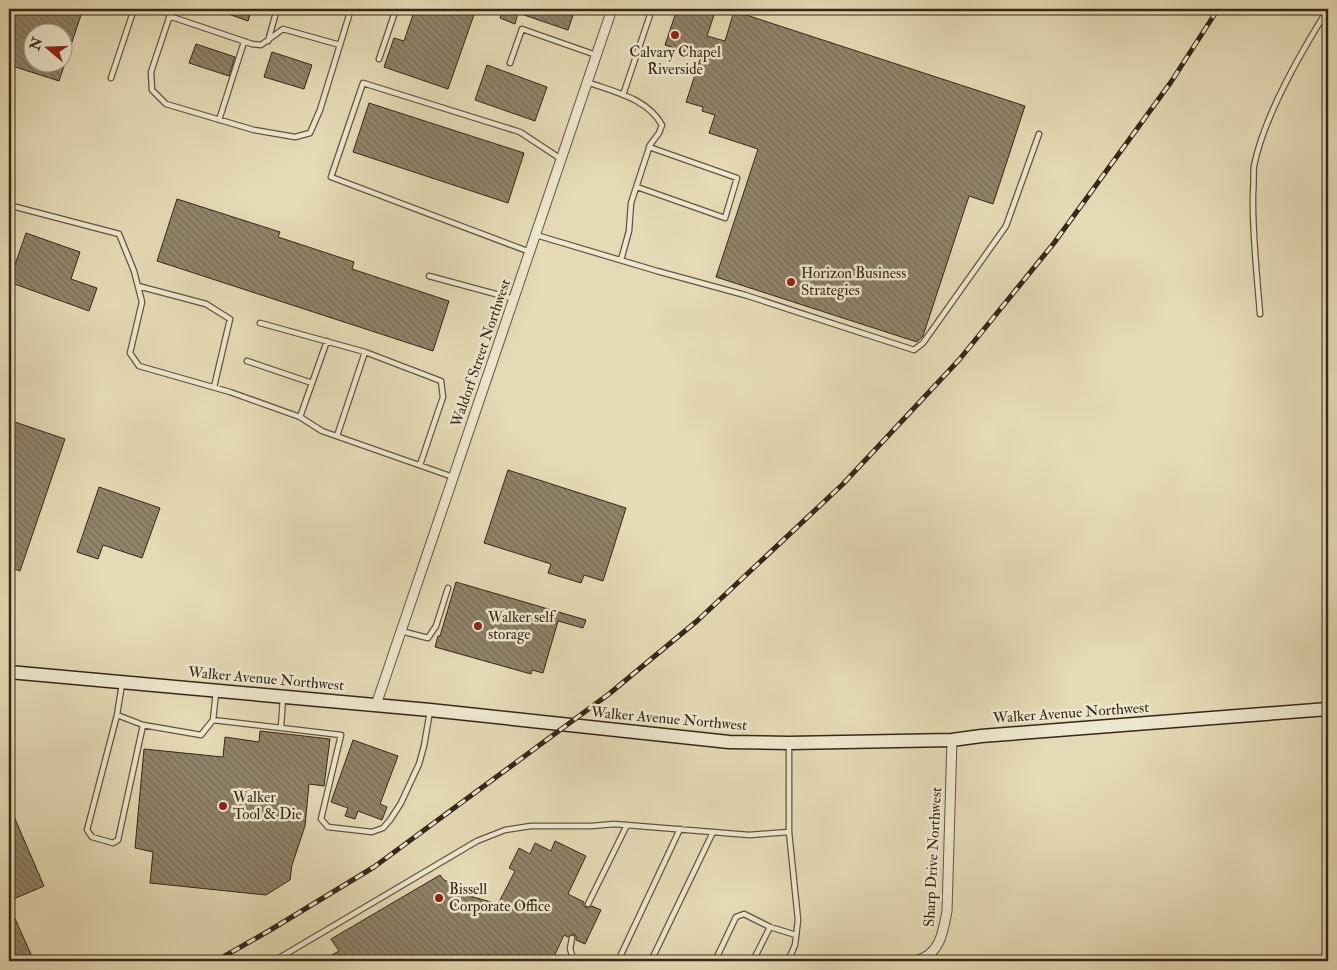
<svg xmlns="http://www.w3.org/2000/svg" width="1337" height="970" font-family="'IM FELL Double Pica',serif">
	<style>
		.building { fill: url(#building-back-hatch); stroke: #362718; fill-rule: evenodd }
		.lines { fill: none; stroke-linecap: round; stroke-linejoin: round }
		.lane-casing { stroke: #62543f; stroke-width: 7 }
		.street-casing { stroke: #62543f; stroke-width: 11 }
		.secondary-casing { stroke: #362718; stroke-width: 15 }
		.lane { stroke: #eee7cf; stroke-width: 4.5 }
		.street { stroke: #eee7cf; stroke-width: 9 }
		.secondary { stroke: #eee7cf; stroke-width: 12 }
		.rail-casing { stroke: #362718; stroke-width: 5 }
		.rail { stroke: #eee7cf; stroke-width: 3; stroke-dasharray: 9; stroke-linecap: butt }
		.poi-dot { fill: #8f2418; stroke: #eee7cf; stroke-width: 2 }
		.labels { text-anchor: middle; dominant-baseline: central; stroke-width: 5; stroke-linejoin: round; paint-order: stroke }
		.poi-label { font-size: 15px; fill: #362718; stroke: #eee7cf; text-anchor: start }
		.street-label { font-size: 15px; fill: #362718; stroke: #eee7cf }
	</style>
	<defs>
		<pattern id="building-back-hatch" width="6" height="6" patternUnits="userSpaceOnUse" patternTransform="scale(1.25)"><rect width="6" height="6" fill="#91846a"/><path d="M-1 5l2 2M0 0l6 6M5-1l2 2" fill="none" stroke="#776c56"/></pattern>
	</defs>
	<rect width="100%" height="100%" fill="#e5dab5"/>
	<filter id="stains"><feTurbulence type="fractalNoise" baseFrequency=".004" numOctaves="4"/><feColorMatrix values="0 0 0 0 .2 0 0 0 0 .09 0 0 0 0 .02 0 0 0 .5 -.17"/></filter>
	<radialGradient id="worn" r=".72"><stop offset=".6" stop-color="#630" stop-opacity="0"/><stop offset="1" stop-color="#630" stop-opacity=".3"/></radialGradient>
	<path class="building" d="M9,9h74l-24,72 -50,-16zM32,32h30v30h-30z
		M217,9h35l-4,12 -31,-11z
		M415,9h61l-28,80 -64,-22 10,-29 10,3z
		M503,9h72l-7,21 -50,-17 -3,11 -15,-6z
		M677,9h39l-9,27 18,5 9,-30 291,95 -32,98 -24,-8 -46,140 -6,6 -201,-65 42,-128 -49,-16 6,-18 -13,-4 1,-4 -17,-5 15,-45 -36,-12z
		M196,44l39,13 -6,19 -40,-13z
		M272,52l40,13 -8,24 -40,-12z
		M487,65l60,22 -12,34 -60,-21z
		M369,103l155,50 -16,50 -155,-51z
		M177,199l103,33 -2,5 76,25 -2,7 97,32 -16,50 -276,-90z
		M26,233l54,19 -9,27 26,9 -8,23 -80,-29z
		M9,420l56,19 -45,132 -11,-4z
		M508,470l118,38 -23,73 -19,-6 -3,8 -33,-10 3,-9 -67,-21z
		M99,487l61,21 -18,50 -39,-13 -5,14 -21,-7z
		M456,582l130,38 -3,8 -25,-7 -15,52 -11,-3 -1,4 -96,-27 3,-11h2z
		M260,731l70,8 -6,47 -15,-2 -4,42 -13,39 -2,15 -24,15 -116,-12 3,-31 -18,-4 9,-99 79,8 2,-20 34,5z
		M353,740l45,16 -18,48 7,3 -5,13 -24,-9 -3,8 -10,-3 3,-8 -17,-6z
		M9,805l35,81 -35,15z
		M555,841l31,15 -18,38 16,8v4l3,2 5,-2 9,4 -16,34 -9,-4v-4l-3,-2 -5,3 -4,-2 -12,26h-231l18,-10 -8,-12 109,-64 4,5 11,5 4,8 39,11 17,-33 -6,-3 10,-20 11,6 5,-11 16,8z
		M9,905l25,56h-25z"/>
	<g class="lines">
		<defs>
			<path id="lane" d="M172,9l-21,63 1,18 14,14 88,26 41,7 15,-4 10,-23 31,-101
				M169,16l83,28 9,1 22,-16 57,16
				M268,41l9,-32
				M379,59l17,-50
				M510,63l12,-34 74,26
				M111,78l23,-69
				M587,82c27,10 60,16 75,43l-3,8 -9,12 -19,58 -2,28 -8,29
				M623,95l29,-86
				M219,120l25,-78
				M637,187l88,31 12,-40 -88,-31
				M9,214l3,-8 107,28 15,37 8,31 -12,51 9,13 91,26 70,25 22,14 131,46
				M536,235l121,36 88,24 169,55 9,-7 83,-117 33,-92
				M530,252l-199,-75 32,-94 157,49 41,27
				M429,276l85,23
				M138,286l68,18 24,15 -16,68
				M1260,314c-3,-40 -8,-81 -7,-121 1,-9 0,-18 1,-27 10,-50 47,-114 74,-157
				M260,323l105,29
				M247,361l65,22
				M300,417l27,-76
				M337,436l28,-84 76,29 2,16 -23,68
				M401,631l27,7 8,-12 12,-38
				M117,715l26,10 -25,115 -5,3 -21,-6 -5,-7 30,-115 5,-31
				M213,720l3,-28
				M143,725l58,10 12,-15 128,15 -20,84 7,8 44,5 11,-4 7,-8 11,-17 18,-39 5,-18 6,-35
				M281,727l2,-29
				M588,904l39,-79
				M572,938l-2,11 4,12
				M274,961l203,-120 28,-11 26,-4h61l22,-2 135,11 40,-3
				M618,961l62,-132
				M651,961l62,-129
				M715,961l21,-44 8,-3 26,13 26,8
				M753,961l17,-34
				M788,961l7,-16 3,-25 -9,-88v-87"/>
			<path id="street" d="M376,705l236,-696
				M915,961c25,-6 28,-28 32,-50l5,-171"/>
			<path id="secondary" d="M9,672l421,38 299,32 60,1 163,-3 29,-4 347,-27"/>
		</defs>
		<use href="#lane" class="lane-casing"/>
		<use href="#street" class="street-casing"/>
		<use href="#secondary" class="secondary-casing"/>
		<use href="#lane" class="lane"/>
		<use href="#street" class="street"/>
		<use href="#secondary" class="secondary"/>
		<defs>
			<path id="rail" d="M216,961l56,-32 102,-62 235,-173 88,-73 146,-137 116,-124 95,-117 117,-161 47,-73"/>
		</defs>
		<use href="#rail" class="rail-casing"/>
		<use href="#rail" class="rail"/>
	</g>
	<g class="poi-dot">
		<circle cx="675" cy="35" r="5"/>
		<circle cx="791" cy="282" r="5"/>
		<circle cx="478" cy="626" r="5"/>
		<circle cx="223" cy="806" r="5"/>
		<circle cx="439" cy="898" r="5"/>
	</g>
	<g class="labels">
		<g class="poi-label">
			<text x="675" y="52" text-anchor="middle">Calvary Chapel<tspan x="675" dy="17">Riverside</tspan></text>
			<text x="801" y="273">Horizon Business<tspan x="801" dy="17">Strategies</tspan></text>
			<text x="488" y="617">Walker self<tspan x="488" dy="17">storage</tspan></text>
			<text x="233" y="797">Walker<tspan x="233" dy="17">Tool &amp; Die</tspan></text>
			<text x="449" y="889">Bissell<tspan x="449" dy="17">Corporate Office</tspan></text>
		</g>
		<g class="street-label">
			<text transform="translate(481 353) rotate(-71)">Waldorf Street Northwest</text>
			<text transform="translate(266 679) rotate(5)">Walker Avenue Northwest</text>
			<text transform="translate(1071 713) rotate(-4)">Walker Avenue Northwest</text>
			<text transform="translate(669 719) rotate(5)">Walker Avenue Northwest</text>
			<text transform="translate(933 857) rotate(-87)">Sharp Drive Northwest</text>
		</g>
	</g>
	<rect width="1337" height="970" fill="none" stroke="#e5dab5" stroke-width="30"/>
	<rect x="10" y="10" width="1317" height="950" fill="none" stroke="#362718" stroke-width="2.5"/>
	<rect x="15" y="15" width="1307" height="940" fill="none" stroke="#362718"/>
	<g transform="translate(48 48) rotate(289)"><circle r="24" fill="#eee7cf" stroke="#a49a86"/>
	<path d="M0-4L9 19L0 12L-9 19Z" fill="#8f2418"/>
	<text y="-8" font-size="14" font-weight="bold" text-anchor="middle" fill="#362718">N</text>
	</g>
	<rect width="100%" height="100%" filter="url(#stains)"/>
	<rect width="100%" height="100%" fill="url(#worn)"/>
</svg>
